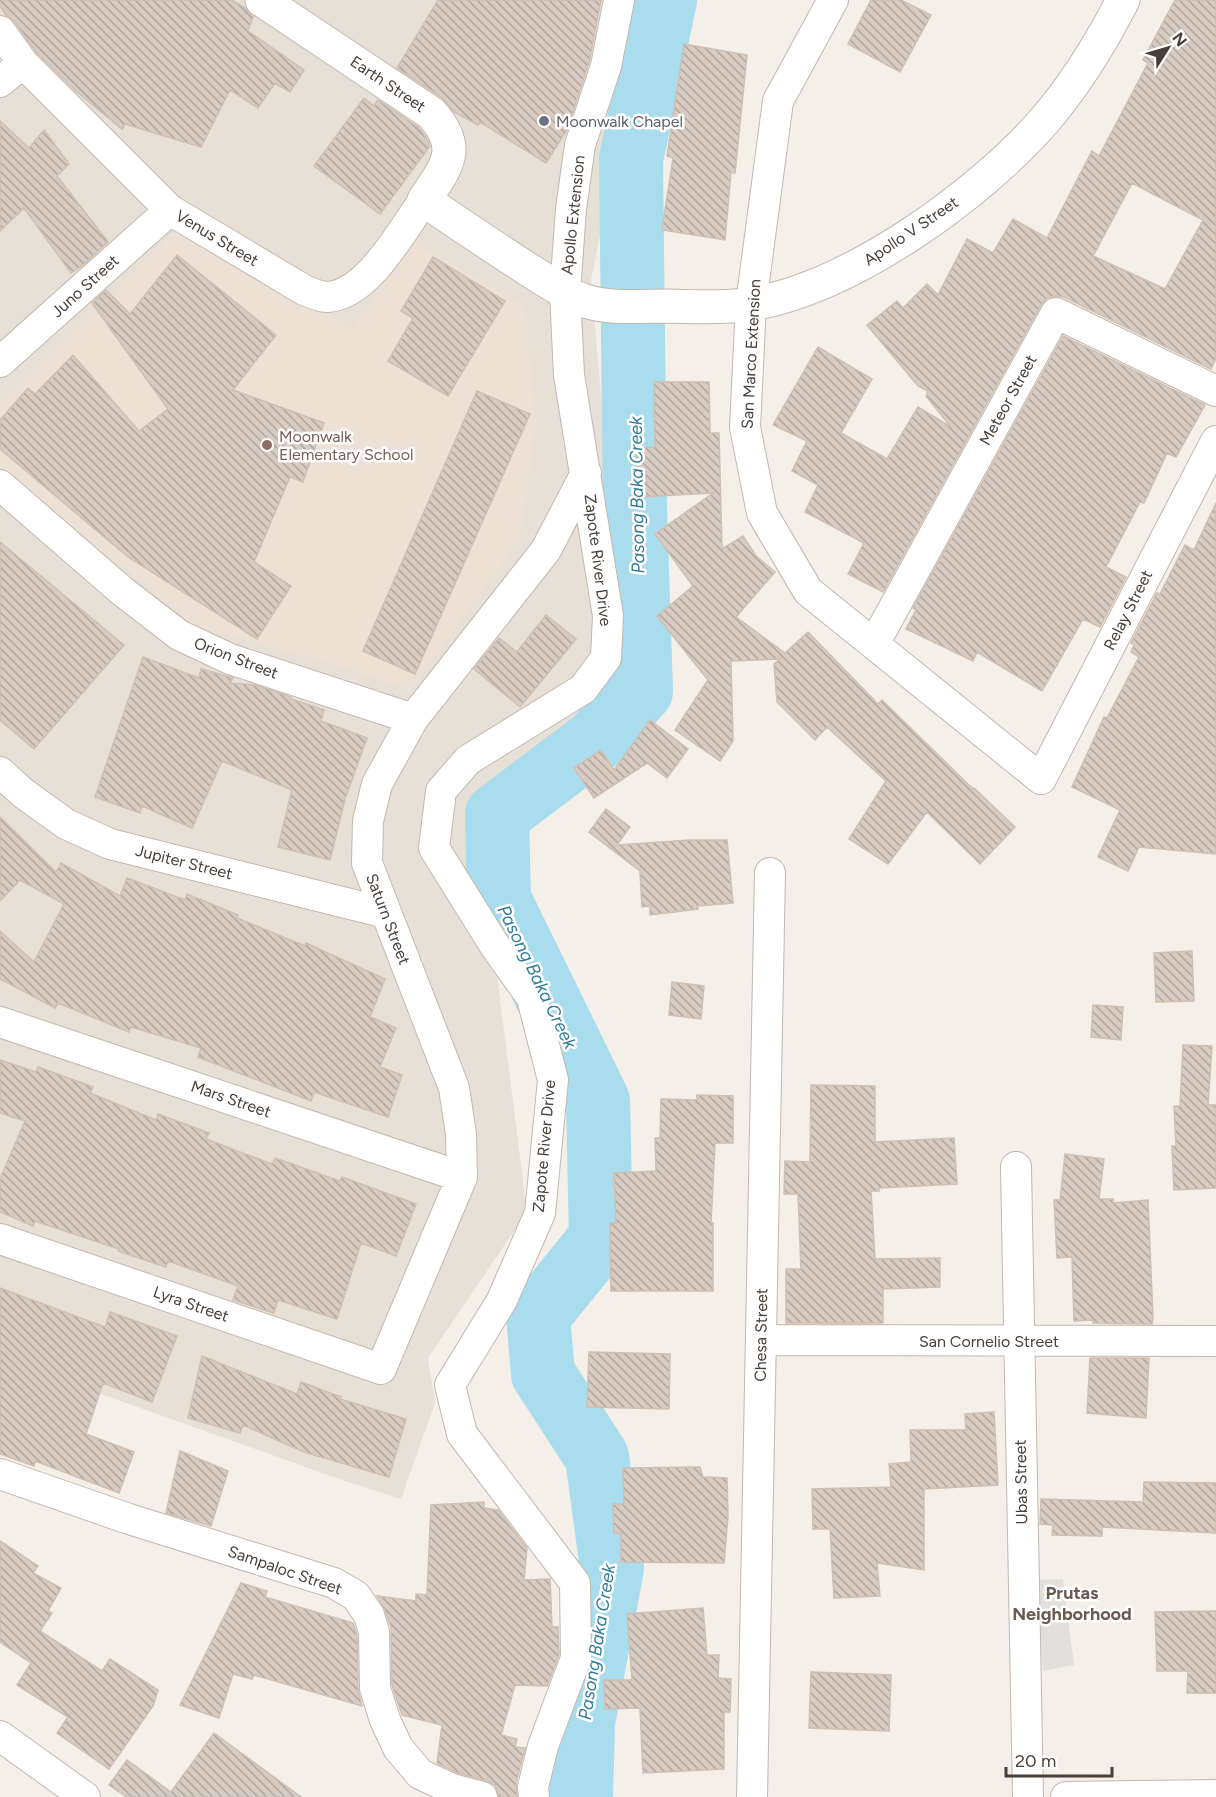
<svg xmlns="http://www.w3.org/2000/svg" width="1216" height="1797" font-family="Figtree,sans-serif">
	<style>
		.residential { fill: #e7e0d7 }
		.education { fill: #ece1d4 }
		.parking { fill: #e2e0dd }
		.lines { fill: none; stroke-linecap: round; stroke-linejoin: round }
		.river { stroke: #a9dced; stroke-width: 64 }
		.building { fill: url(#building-back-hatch); stroke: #cfbfb3; stroke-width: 1.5; fill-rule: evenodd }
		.minor-casing { stroke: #c2b8af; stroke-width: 32 }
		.tertiary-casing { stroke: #c2b8af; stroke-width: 35 }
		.minor { stroke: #fff; stroke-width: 30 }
		.tertiary { stroke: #fff; stroke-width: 33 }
		.worship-dot { fill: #6b7280; stroke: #fff; stroke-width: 2 }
		.education-dot { fill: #8d6e63; stroke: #fff; stroke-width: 2 }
		.labels { text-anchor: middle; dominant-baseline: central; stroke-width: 5; stroke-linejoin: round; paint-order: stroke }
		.street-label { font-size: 16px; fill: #473f38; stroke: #fff }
		.worship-label { font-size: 16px; fill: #5b616d; stroke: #fff; text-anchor: start }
		.education-label { font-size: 16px; fill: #785e54; stroke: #fff; text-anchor: start }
		.water-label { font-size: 18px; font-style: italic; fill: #307c96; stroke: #fff }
		.neighbourhood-label { font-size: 18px; font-weight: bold; fill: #695b50; stroke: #fff }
	</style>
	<defs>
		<pattern id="building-back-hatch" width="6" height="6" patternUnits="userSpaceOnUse" patternTransform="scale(1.5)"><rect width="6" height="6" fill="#d8ccc2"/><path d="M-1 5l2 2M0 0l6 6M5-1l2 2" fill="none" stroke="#b1a79f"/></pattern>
	</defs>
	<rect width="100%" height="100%" fill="#f4efe9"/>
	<path class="residential" d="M0,0h649l-2,3 -56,277 34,391 -148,148 50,393 -99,146 7,45 -34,96 -59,-19 -342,-122z"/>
	<path class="education" d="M174,232l178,96 61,-86 112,63 11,118 -15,114 -110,153 -72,-24 -145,-40 -194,-160v-61z"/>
	<path class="parking" d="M1063,1579l11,86 -31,6 -7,-91z"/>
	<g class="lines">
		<path class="river" d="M581,1797l2,-75 29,-154 -15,-111 -54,-83 -5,-58 63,-78 -3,-137 -99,-202 -2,-84 98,-74 46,-50 -6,-181 -4,-351 34,-159"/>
	</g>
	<path class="building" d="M0,0h232l13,8 8,9 -5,14 56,39 -14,22 -15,-9 -17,25 -28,-18 -29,57 -76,-23 -3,5 -45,-37 -41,-40 -22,-31 -8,-6 -6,-9z
		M438,0h163l-12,62 -22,68 -21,33 -66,-41 -2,3 -24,-13 -13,-15 -44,-29z
		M871,0h30l30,15 -31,57 -52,-28z
		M1175,0h41v358l-5,11 -147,-72 -8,-1 -9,2 -6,7 -158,287 -35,-18 16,-31 -59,-31 13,-27 -26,-14 15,-30 -34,-16 45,-78 54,32 -31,54 46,26 31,-52 33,20 -25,-31 2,-5 -10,-5 -51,-61 30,-24 6,7 24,-24 11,11 29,-56 26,14 20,-34 34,19 45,-87 7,5 49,-93 -5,-3zM1132,183l71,37 -38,69 -72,-33z
		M684,44l63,11 -12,118 -4,-1 -6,68 -63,-10 11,-72 -6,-2z
		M364,98l10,8 4,-6 40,27 7,9 5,10 -50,68 -66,-48z
		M0,121l29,27 15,-18 25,34 -12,12 51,66 -25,23 -12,8 -47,-65 -24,23z
		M177,255l99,80 -43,55 91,33 -21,59 -13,-5 -36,85 37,24 -34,53 -129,-82 -128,-108v-29l28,-32 7,6 38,-39 66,76 29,-22 -76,-106 14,-13 24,24z
		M433,257l72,44 -57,95 -60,-35 25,-43 -12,-7z
		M1063,336l142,69 -29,52 -9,-4 -23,50 -4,-1 -34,65 20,10 -26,50 -17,-8 -41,72 -65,-39 -4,9 -67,-32 10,-19 -3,-2z
		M654,382h55l1,51h9l3,116 21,-13 13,20 19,16 -39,45 49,36 23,-21 70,72 4,-4 91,89 1,-1 41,39 -35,37 -53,-52 -39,52 -39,-25 37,-58 -59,-54 -12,13 -38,-38 -3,-38 6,-5 -49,2 2,80 -13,20 -45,-31 33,-50 -51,-64 36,-30 -38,-52 58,-41 -74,4 -3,-49 19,-1z
		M477,391l53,23 -115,260 -52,-23z
		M1216,503v351l-77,-7 -11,24 -30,-14 22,-47 -48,-23 32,-70 3,1 32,-61 -8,-5 3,-7 -3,-2 26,-50 3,1 25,-49 9,5z
		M0,542l124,103 -90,104 -34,-29z
		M546,615l30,24 -56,68 -46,-38 25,-31 18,14z
		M143,657l56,21 2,-9 32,9 -3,5 25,2 36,12v2l33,11 -3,11 46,17 -22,61 -15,61 -52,-13 14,-57 -70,-29 -30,67 -50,-22 -2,7 -45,-16z
		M650,720l38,29 -21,29 -20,-15 -53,35 -20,-30 27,-18 13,20z
		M606,809l24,18 -13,18 73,-5h37l6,63 -36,3 1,3 -48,6v-9l-8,1 -2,-36 -51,-39z
		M0,817l56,55 5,-9 59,33 7,-18 58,22 2,-6 51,21 -1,3 68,28 1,-3 79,36 -15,38 26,11 -16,39 22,8 -14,42 -74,-25 -3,9 -113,-44 3,-9 -70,-21 -2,5 -71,-29 -3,5 -55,-29v-48l34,31 30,-58 -44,-24 -20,21z
		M1192,951l2,50 -38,1 -2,-49z
		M672,982l32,4 -3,33 -32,-4z
		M1093,1005l30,2 -2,33 -30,-3z
		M1183,1045l29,1 -4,59h8v83l-42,2 -2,-44h4l-2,-40h6z
		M0,1060l36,12 2,-5 55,20 -3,6 66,27 2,-6 51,19 -3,6 66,25 3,-6 65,23 2,-4 74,27 -20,52 -35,-13 -24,76 -59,-19 -4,13 -41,-13 5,-14 -70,-25 -2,6 -48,-16 1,-2 -84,-28 -2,5 -33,-14v-33l25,-58 -25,-8z
		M811,1085l64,1v56l79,-4 3,46 -78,4v3h-8l4,68 65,-1v29l-57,2v34h-97v-54h15l-3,-75h-14l1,-33 25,1z
		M697,1095l36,1v47h-18l-4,80h2v68h-102l-1,-68h6l-2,-50 42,-2 -1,-33h5l1,-39 36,1z
		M1065,1154l39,5 -5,40h14v4l35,-3 5,118 -1,6 -59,-1v-3l-19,1 -2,-64 -15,1 -3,-58h6z
		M0,1288l105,39 5,-15 67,24 -25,66 -49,-19 -17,51 48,18 -15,41 -84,-32 -1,5 -34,-12z
		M589,1352l81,2 -1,55 -82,-2z
		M202,1356l95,38 4,-12 40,15 -1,2 66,20 -17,58 -85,-25 -61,-27 -3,8 -52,-15z
		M1090,1358h59l-3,60 -59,-5z
		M994,1412l4,73 -74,4v81l-47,-7 3,33 -46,2 -4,-69h-17l-1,-40 79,-2 -2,-23 22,-2 -1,-32h56l-1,-16z
		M180,1451l48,20 -17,55 -45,-13z
		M700,1467l3,10 24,1 1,38 -4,47 -103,-1v-29h-7l-1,-29h11l-1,-36z
		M1144,1482l72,1v50l-114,-6v9l-50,-1 1,-10 -13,-1 1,-25 102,3z
		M484,1502v6l14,2 29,38 -3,32 26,-1 2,48h6l1,28 -12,31 -32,-1 -14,50 16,4 -2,8 10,1 -9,35 1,14h-18l-4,-12 -8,-4 -29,-8 -21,-10 5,-38 -40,-10 -10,-30 -1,-58 -6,-17 -8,-14 39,5v-7l11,1 4,-90z
		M0,1541l38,25 -5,7 28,15 -13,23 4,2 -12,18 62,40 8,-12 48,31 -5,16 -44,63 -52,-36 11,-16 -51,-32 14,-22 -31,-21z
		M241,1583l26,8 -2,6 88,26 4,12 1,54 4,17 -108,-31 -2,4 -19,-5 -14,44 -39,-13z
		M703,1608l4,47h12l-1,23 13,1 -1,33h-6v57l-81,4 -3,-65 -35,1 -1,-29h28l-5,-66z
		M1216,1611v82h-29l1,-22h-31l-2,-59z
		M811,1672l80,3 -2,56 -80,-3z
		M214,1733l87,64h-174l-18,-12 18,-25 44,32z"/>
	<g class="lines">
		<defs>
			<path id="minor" d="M833,0l-55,101 -27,203 -6,123 17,86 46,78 233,188 175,-338
				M0,31l23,32 147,147 134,80c7,3 16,7 23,7 41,-2 75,-67 97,-97
				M0,82l23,-19
				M0,362l170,-152
				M0,485l122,106 57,44 51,24 183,60
				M874,644l182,-331 160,78
				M0,772l23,21 43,31 44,20 276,69
				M0,1022l462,155
				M1016,1167l12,630
				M0,1239l381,130 81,-192 -1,-43 -7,-46 -87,-225 1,-42 9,-37 36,-65 133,-169 40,-77
				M761,1340l455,1
				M0,1474l129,45 205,64 22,13 13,19 5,17 1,56 10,32 13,28 22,26 32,15 30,8
				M0,1736l85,61
				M534,1797l-1,-10 10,-41 33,-88 -1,-75 -113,-149 -12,-49 52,-85 38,-87 13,-133 -21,-82 -37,-52 -61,-98 7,-57 27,-31 115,-71 23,-31 2,-42 -39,-241 -4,-83 6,-83 9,-64 26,-79 13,-66
				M752,1797l18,-924
				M1066,1797l150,-2"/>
			<path id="tertiary" d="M262,0l169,113c32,35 16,53 -7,87 37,25 75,51 113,75 15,9 31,21 48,26 25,8 55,5 81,5 26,1 61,2 86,-2 100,-17 226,-108 292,-183 32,-37 57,-78 79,-121"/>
		</defs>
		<use href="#minor" class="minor-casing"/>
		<use href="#tertiary" class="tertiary-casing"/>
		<use href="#minor" class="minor"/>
		<use href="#tertiary" class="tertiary"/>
	</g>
	<circle class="worship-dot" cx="544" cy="121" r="6"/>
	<circle class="education-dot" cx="267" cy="445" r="6"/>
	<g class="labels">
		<g class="street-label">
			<text transform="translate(388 84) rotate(34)">Earth Street</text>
			<text transform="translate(573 215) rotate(-84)">Apollo Extension</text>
			<text transform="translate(911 231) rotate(-34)">Apollo V Street</text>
			<text transform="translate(217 238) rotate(31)">Venus Street</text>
			<text transform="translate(85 286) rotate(-42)">Juno Street</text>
			<text transform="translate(751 354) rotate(-87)">San Marco Extension</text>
			<text transform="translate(1008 400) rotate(-61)">Meteor Street</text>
			<text transform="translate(598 560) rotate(83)">Zapote River Drive</text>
			<text transform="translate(1128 610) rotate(-63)">Relay Street</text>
			<text transform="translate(236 658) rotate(21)">Orion Street</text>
			<text transform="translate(184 862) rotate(14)">Jupiter Street</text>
			<text transform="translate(388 919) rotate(69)">Saturn Street</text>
			<text transform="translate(231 1099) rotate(19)">Mars Street</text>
			<text transform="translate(544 1146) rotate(-85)">Zapote River Drive</text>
			<text transform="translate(191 1304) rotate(19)">Lyra Street</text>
			<text transform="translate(761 1335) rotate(-89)">Chesa Street</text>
			<text x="989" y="1341">San Cornelio Street</text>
			<text transform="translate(1021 1482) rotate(-91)">Ubas Street</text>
			<text transform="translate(285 1570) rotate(19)">Sampaloc Street</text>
		</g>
		<g class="worship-label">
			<text x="556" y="121">Moonwalk Chapel</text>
		</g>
		<g class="education-label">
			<text x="279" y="436">Moonwalk<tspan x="279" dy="18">Elementary School</tspan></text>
		</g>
		<g class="water-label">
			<text transform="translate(637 495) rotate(-91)">Pasong Baka Creek</text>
			<text transform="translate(537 977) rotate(64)">Pasong Baka Creek</text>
			<text transform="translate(597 1642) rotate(-81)">Pasong Baka Creek</text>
		</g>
		<g class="neighbourhood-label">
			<text x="1072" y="1593">Prutas<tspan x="1072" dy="21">Neighborhood</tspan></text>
		</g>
	</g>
	<g transform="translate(1168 48) rotate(53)" stroke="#ffffff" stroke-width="4.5" paint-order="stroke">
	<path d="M0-4.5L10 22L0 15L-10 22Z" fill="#473f38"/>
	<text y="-9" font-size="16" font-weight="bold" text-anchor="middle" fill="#473f38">N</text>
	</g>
	<path d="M1006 1767v9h106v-9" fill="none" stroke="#473f38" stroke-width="3"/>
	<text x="1015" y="1767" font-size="18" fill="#473f38" stroke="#ffffff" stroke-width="4.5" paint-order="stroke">20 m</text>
</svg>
